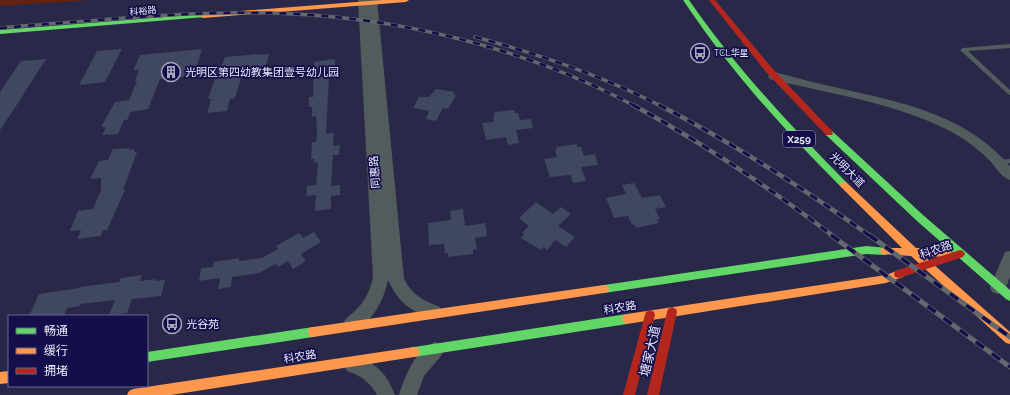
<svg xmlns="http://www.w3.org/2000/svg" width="1010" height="395" font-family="Raleway,'Noto Sans SC',sans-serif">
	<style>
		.green { fill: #65220f }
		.building { fill: #3f4761 }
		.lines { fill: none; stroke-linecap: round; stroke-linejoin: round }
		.lane { fill: #535c5c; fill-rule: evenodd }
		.street { fill: #535c5c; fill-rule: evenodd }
		.fast { fill: #63d668; fill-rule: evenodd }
		.slow { fill: #ff974d; fill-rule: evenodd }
		.jam { fill: #b3261e; fill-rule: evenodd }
		.rail-far2-casing { stroke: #62686e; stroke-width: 3.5 }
		.rail-far1-casing { stroke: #62686e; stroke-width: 4.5 }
		.rail-casing { stroke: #62686e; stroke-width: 5 }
		.rail-far2 { stroke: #140f4a; stroke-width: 2.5; stroke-dasharray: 7; stroke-linecap: butt }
		.rail-far1 { stroke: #140f4a; stroke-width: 3; stroke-dasharray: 8; stroke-linecap: butt }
		.rail { stroke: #140f4a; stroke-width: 3.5; stroke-dasharray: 10; stroke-linecap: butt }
		.labels { text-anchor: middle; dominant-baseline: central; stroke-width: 3.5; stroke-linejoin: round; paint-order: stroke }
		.far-street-label { font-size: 9px; fill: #e9ecfb; stroke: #140f4a }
		.far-poi-label { font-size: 9px; fill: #e9ecfb; stroke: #140f4a; text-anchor: start }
		.shield { fill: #140f4a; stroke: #a9aac6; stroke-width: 1 }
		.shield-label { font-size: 10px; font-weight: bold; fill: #e9ecfb }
		.poi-label { font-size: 11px; fill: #e9ecfb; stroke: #140f4a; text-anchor: start }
		.street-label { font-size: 11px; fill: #e9ecfb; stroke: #140f4a }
		.near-street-label { font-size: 13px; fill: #e9ecfb; stroke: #140f4a }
	</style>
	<rect width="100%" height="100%" fill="#292849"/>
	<path class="green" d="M0,0h90l-90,6z"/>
	<path class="building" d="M122,49l-17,33 -26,3 18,-34z
		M202,49l-8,27 -34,3 -12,30 -17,3 -4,8h-3l-6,14 -16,1 4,-8h-5l14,-25 14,-2 8,-19h-2l4,-11h-6l7,-15z
		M258,54l-1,1 12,-1 -3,11 -22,3 -9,30 -5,1 -3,12 -20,2 4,-14h-3l11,-33 3,-1 3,-8z
		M46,59l-28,44 -18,27v-38l21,-31z
		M333,59v1h2v15l-6,1 -3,58 8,-1 -1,13 7,-1 -1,10h-6l-2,31 9,-1v10l-9,1v13l-16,2 1,-16 -10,1 1,-10 9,-1 2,-23 -4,1v-4h-3l1,-17h4l1,-7 -1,-19 -4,1v-10h-3v-10h4l1,-35z
		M436,89l19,3 -2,2 3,1 -8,14 -5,-1 -7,13 -10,-2 3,-8 -16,-3 6,-11h10z
		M514,110l1,3h3l2,7 11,-1 2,9 -17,2 3,13 -11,2 -2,-8 -20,3 -4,-17 12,-1 -1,-7h2l-1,-3z
		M577,144v3h4l3,9 11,-2 3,11 -17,2 5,14 -13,2 -2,-8 -21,2 -6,-18 13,-2 -2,-7h2l-1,-3z
		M130,148l-1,2 6,-1 -1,3h3l-14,38h2l-18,40h-4l-2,6 -24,3 4,-9 -11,1 8,-20 15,-2 8,-19v-12l-11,1 9,-18 9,-1 5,-11z
		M634,183l8,15 18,-3 6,12 -11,2 5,10 -3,1 2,3 -23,5 -2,-4 -2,1 -4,-9 -14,2 -8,-20 20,-4 -4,-9z
		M536,202l17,12 8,-7 10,7 -13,12 17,11 -9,10 -11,-7 -8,10 -3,-3 -3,3 -20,-12 3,-4 -2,-1 7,-7 -10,-8z
		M463,209l2,17 20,-3 2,13 -12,2 2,11 -4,1v4l-25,3v-4h-3l-1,-9 -15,1 -1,-22 23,-3 -1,-9z
		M314,232l7,10 -20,12 5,7 -13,8 -5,-8 -10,6 -2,-3 -17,9 -27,4 -1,10 -13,2 2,-11 -21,3 2,-13 12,-1 1,-5 25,-4v3l23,-3 16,-9 -2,-3 23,-13 4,5z
		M142,275l-2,6 16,-2 -1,2 10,-1 -4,16 -29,3 -5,14 -18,2 6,-15 -34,4 -1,2 -13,2 -3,8h-35l10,-22 40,-6 1,-1 39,-5 2,-4z"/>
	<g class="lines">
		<path class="lane" d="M1010,44v4l-42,3 42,39v5l-2,-1 -48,-44 3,-2z
			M1010,159v4l-11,1 -3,-2 3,-2z"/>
		<path class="street" d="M358,0h19l27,279c8,16 20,22 36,28l2,5 -2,5 -6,2c-23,-7 -36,-17 -46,-39 -4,20 -16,44 -37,52l-6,-3 -2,-5c3,-7 8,-9 13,-14 9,-9 14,-20 17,-32z
			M774,72c26,7 51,13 77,19 60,13 117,27 159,75v14c-10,-3 -14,-14 -22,-21 -12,-12 -26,-22 -42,-30 -54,-27 -117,-35 -176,-50l-2,-3 2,-3z
			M1010,251v26l-6,15 -6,2 -6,-2 -2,-5 15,-35z
			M435,342l6,2 3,6 -3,6 -17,20 -7,19h-18c6,-19 16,-45 36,-53z
			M353,357c24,6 33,15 42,38h-18c-7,-13 -16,-19 -30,-24l-3,-6 3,-6z"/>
		<path class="fast" d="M683,0h6c46,67 101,125 158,183l1,2 -1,2h-6c-58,-58 -112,-118 -158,-187z
			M203,14l2,1v2l-205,17v-4z
			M829,130l3,1 91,84 87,75v11l-4,-2 -89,-78 -91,-86 -1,-2z
			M866,246l22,2 2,3 -2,3 -3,1 -19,-1 -262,39 -4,-1 -1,-3 1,-3 4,-1z
			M627,314l4,2 1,3 -1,3 -4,2 -213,33 -4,-1 -2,-4 2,-4 4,-1z
			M313,327l4,1 1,4 -1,4 -4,1 -166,25v-10z"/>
		<path class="slow" d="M382,0h27l-3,2 -203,16 -3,-2 3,-2z
			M844,182l3,1 69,65 34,2 2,3 -2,3 -3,1 -23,-1 86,76v12l-4,-1 -95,-87 -29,-2 -2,-3 2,-3h20l-61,-61 -1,-2 1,-2z
			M899,270l4,1 1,3 -1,3 -17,6 -259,41 -4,-2 -1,-3 1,-3 4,-2 259,-39z
			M604,285l4,1 1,3 -1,3 -4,1 -291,44 -4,-1 -1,-4 1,-4 4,-1z
			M414,347l4,1 2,4 -2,4 -4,1 -243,38h-44l2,-4 4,-2z
			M9,371v12l-9,1v-12z"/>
		<path class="jam" d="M709,0h6l57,68 60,63 1,2 -1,2h-6l-60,-63z
			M960,250l3,1 2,3 -2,3 -64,21 -4,-1 -1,-3 1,-3z
			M672,307l4,2 1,3 -18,83h-12l20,-83 1,-3z
			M650,310l4,2 1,3 -20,80h-12l22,-80 1,-3z"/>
		<defs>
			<path id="rail-far2" d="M0,28c90,-7 180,-17 271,-15 124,3 253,34 364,93
				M475,37c64,17 127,39 186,69"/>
			<path id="rail-far1" d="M633,105c72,39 134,81 200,131
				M659,105c74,38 144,83 211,131"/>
			<path id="rail" d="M831,235l179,132
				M869,235l141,102"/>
		</defs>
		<use href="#rail-far2" class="rail-far2-casing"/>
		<use href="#rail-far1" class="rail-far1-casing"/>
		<use href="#rail" class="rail-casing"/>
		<use href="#rail-far2" class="rail-far2"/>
		<use href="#rail-far1" class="rail-far1"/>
		<use href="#rail" class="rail"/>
	</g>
	<defs>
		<symbol id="bus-ring" viewBox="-11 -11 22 22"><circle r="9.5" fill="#140f4a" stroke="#a6a7bd" stroke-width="1.5"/><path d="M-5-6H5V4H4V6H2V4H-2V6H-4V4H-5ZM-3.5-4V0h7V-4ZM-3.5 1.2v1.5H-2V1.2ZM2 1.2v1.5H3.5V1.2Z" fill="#a6a7bd"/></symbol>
		<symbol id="building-ring" viewBox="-11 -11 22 22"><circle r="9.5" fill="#140f4a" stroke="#a6a7bd" stroke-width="1.5"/><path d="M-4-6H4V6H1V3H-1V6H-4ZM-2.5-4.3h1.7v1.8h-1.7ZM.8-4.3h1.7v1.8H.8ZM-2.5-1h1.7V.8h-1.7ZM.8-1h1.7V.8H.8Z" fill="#a6a7bd"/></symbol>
	</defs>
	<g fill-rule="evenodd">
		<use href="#bus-ring" x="689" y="42" width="22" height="22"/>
		<use href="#building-ring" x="160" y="61" width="22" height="22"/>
		<use href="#bus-ring" x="161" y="313" width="22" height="22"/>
	</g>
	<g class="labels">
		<g class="far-street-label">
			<text transform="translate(143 11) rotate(-5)">科裕路</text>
		</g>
		<g class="far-poi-label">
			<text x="714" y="53">TCL华星</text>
		</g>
		<rect class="shield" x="783" y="131" width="32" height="16" rx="3"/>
		<g class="shield-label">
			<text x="799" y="139">X259</text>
		</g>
		<g class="poi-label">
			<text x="185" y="72">光明区第四幼教集团壹号幼儿园</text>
			<text x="186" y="324">光谷苑</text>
		</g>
		<g class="street-label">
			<text transform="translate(847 170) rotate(45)">光明大道</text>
			<text transform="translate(375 172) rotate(-94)">同惠路</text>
			<text transform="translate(936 250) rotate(-19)">科农路</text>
			<text transform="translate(620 308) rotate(-9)">科农路</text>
			<text transform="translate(300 357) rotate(-9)">科农路</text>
		</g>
		<g class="near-street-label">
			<text transform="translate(650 351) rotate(-77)">塘家大道</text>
		</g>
	</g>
	<rect x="8" y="315" width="140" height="72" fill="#140f4a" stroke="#696791"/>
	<rect x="16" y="328" width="20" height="6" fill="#63d668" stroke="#696791"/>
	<text x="44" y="335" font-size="12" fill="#e9ecfb">畅通</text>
	<rect x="16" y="348" width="20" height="6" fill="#ff974d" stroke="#696791"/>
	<text x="44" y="355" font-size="12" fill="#e9ecfb">缓行</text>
	<rect x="16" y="368" width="20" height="6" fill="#b3261e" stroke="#696791"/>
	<text x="44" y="375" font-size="12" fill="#e9ecfb">拥堵</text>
</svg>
